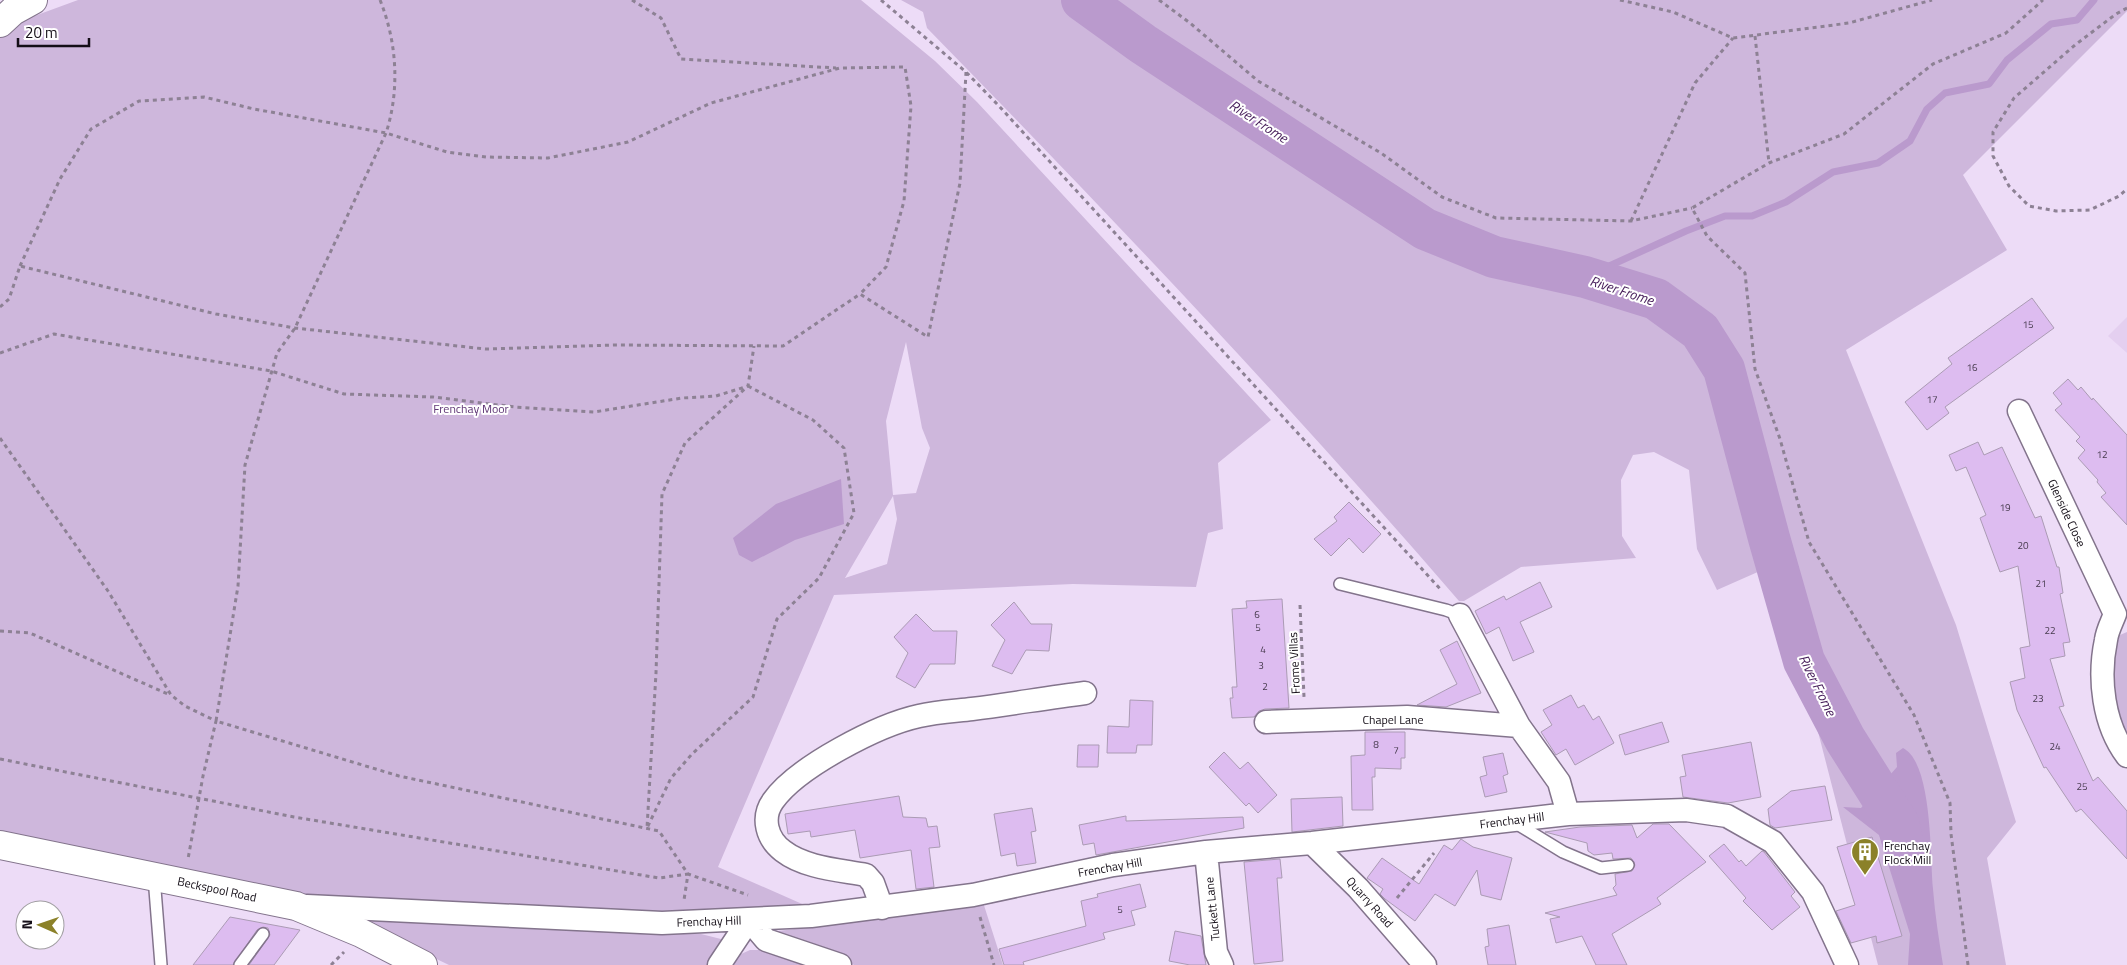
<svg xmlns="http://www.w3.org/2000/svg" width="2127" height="965" font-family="'Titillium Web',sans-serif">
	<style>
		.built { fill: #e4cff0 }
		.green { fill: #ceb7dc; fill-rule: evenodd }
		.water { fill: #ba9acd }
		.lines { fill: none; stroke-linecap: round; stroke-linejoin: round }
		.stream { stroke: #ba9acd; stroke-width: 7 }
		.river { stroke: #ba9acd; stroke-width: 42 }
		.building { fill: #ddbcf0; stroke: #ab9bb4 }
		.lane-casing { stroke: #83748c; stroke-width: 14 }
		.street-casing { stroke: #83748c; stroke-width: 25 }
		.secondary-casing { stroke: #83748c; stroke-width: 30 }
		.path { stroke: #8d8194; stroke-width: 3; stroke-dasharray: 4 4; stroke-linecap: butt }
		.lane { stroke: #fff; stroke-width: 11 }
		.street { stroke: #fff; stroke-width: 22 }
		.secondary { stroke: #fff; stroke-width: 28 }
		.labels { text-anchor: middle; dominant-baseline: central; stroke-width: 4; stroke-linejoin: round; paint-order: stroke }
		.number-label { font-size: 10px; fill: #463a4d }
		.park-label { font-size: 12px; fill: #5f3675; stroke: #fff }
		.street-label { font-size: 12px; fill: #140e17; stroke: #fff }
		.poi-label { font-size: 12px; fill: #140e17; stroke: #fff; text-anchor: start }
		.water-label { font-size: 14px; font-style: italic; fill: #441b58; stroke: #fff }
	</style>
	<rect width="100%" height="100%" fill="#eddcf7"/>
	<path class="built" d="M2127,317v36l-19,-17z"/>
	<path class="green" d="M78,0h783l74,61 42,41 294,318 -53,43 5,66 -15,4 -12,54 -123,-3 -239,11 -116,272 91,40 -100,7 -92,-3 -315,-17 -302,-61v-800l10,-8zM906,342l16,86 8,20 -14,45 -23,2 -7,-74zM893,496l4,23 -10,45 -42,14z
		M901,0h1226v11l-164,164 44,75 -161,100 110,275 60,197 -29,36 19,107h-128l-64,-249 -54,-145 -43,19 -20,-41 -8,-79 -35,-18 -21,3 -12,25 1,56 14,22 -115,9 -57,34h-5c-170,-197 -350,-387 -532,-573l-4,-16z
		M2127,632v107l-12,-31 -3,-57 8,-16z
		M982,899l21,66h-149l-23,-15 -52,-13 -1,-6 100,-12z
		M371,918l330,16 20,5 2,11 -16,15h-258l-79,-38z
		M750,950h18l45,15h-83l9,-10z"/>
	<path class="water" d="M841,479l3,45 -49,16 -43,22 -13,-7 -6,-17 43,-34z
		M1903,748c30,15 27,111 30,141 2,26 6,51 10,76h-35l2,-31 -31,-99 -36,-28 18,1 36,-41 -1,-14z"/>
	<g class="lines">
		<path class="stream" d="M1585,277l101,-46 39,-15h27l34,-14 47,-30 45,-9 32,-22 17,-32 18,-16 44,-9 18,-24 44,-36 26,-4 17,-20"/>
		<path class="river" d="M1082,0l61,44 282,185 69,28 91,20 71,22 44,32 24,38 45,169 35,123 41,78 53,84 5,19"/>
	</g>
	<path class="building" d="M2032,298l22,30 -109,79 4,6 -22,17 -22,-28 47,-38 -4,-6z
		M2068,379l10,11 3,-3 11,13 1,-2 34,37v90l-26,-28 5,-4 -9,-11 1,-2 -20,-22 7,-8 -9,-9 4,-4 -25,-27 7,-6 -9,-11z
		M1978,442l6,13 18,-8 33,71 6,-2 16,51h2l4,26 -3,1 10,48 -7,1 2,13 -15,3 14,47 -5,1 34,74 5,-4 29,34v48l-46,-50 -5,3 -30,-45 -2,1 -27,-58 -7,-28 15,-4 -5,-30 10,-2 -12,-80 -18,6 -20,-54 6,-3 -20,-48 -10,4 -7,-16z
		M1349,502l32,32 -18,19 -14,-15 -18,18 -17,-17 23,-18 -3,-4z
		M1540,582l12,25 -32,15 14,30 -21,9 -14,-34 -13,7 -11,-23 29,-15 2,4z
		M1282,599l7,109 -24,1 -6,2 -5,6 -22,1 -2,-20h3l-1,-11h5l-5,-78 15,-1 -1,-7z
		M1014,602l17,22h21l-3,27 -23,-1 -14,24 -20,-8 13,-26 -14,-15z
		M916,614l17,17h24l-2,33h-25l-15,24 -19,-11 12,-24 -14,-16z
		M1457,641l24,52 -35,14 -29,-2 40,-21 -17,-34z
		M1571,695l7,13 6,-3 9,15 6,-4 15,27 -39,22 -9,-16 -10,6 -15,-23 11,-7 -9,-15z
		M1130,700l23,1 -1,44h-15l-1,8h-29l1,-27 21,1z
		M1662,722l7,20 -44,13 -6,-20z
		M1365,732h40v26h-4v11l-26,-1v9h-3l1,33h-21l-1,-54 14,-1z
		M1751,742l10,55 -33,6 -45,-6 -3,-20 6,-1 -4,-21z
		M1078,745h21l-1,22h-21z
		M1224,752l16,17 8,-7 29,33 -19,18 -9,-10 -3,3 -37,-39z
		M1503,753l5,21 -5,2 4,16 -22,5 -5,-20 7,-2 -4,-18z
		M1825,786l7,34 -57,8 -5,-3 -2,-16 23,-18z
		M899,796l4,21 23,1 2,9 9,-1 3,21 -11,1 5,39 -18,2 -5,-39 -51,8 -5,-28 -44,7 -1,-6 -22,3 -3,-20z
		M1342,797l1,29 -51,6 -1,-33z
		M1032,808l4,23 -5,1 5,31 -19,3 -2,-13 -14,3 -7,-42z
		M1126,816v5l117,-4 1,11 -148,27 -2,-12 -11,2 -4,-20z
		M1653,824h16l37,38 -49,36 4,6 -49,30 15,31h-31l-14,-29 -26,7 -6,-24 10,-2 -15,-4 72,-18 -4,-7 3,-3 -1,-11 17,-3 3,-6 -4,-7 -18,1 -1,-6 -18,2 -6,-4 -1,-8 -42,-11 35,-5 52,-2 5,13z
		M1872,837l30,99 -25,7 -1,-7 -25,7 -15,-32 19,-6 -18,-58z
		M1461,839l12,8 39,11 -11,42 -20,-5 -4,-25 -22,36 -20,-12 -20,27 -30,-22 -5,-5 3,-5 -16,-11 15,-20 37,26 25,-39 8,5z
		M1724,844l15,18 2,-2 5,6 16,-15 2,1 31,40 -4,4 9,11 -28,23 -29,-29 3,-3 -37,-42z
		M1280,859l2,19h-5l6,83 -29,3 -10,-102z
		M1140,884l6,23 -15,4 4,14 -32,8 2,6 -82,23 1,3h-20l-5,-16 87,-23 -5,-25 17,-4 -1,-3z
		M230,917l70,13 -26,35h-25l21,-30 -2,-7 -5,-1 -6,3 -24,35h-40z
		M1509,925l7,40h-28l-3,-18 4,-1 -2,-17z
		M1175,931l26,5 5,29h-16l-21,-4z"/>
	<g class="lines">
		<defs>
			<path id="lane" d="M1340,584l106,26 14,5
				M1514,822l49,30 38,16 27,-3
				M154,877l7,88
				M240,965l23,-31"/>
			<path id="street" d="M2019,411l96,203c-3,8 -8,17 -9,26 -8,38 -3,84 21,116
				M1460,615l59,111 40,56 9,32
				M1266,722l141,-5 112,9
				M1312,843l46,45 67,77
				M1206,852l10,100 6,13
				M307,906l355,17 149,-7 162,-21 140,-30 93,-13 106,-9 256,-29 118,-4 41,6 46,26 40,50 34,73
				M882,908l-9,-25 -7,-8c-26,-5 -61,-7 -83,-24 -16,-12 -22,-33 -10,-50 24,-34 105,-76 146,-85 17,-4 36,-5 53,-7 38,-5 75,-11 113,-16
				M749,920l17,20 74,25
				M719,965l30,-45"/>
			<path id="secondary" d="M0,23l13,-12 20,-11
				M0,845l296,61 65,27 62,32"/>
		</defs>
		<use href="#lane" class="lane-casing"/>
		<use href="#street" class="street-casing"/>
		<use href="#secondary" class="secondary-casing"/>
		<path class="path" d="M380,0c17,42 20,90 6,133l-91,195 -18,25 -32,112 -7,121 -22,135 183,55 260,55 29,43 60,21
			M632,0l29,18 20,41 155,9
			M881,0l85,72 33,34 443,485
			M1159,0l31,23 68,58 123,72 61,44 54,21 135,3 61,-13
			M1620,0l53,12 60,26 116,-15 83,-23
			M2127,8l-11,6 -41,31 -61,53 -21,34v24l16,30 20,20 27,5 34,-1 29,-14 8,-7
			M1755,36l14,127
			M1631,221l64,-138 38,-45
			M20,266l40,-87 31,-50 48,-28 65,-4 50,12 132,24 61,19 39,5 62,1 80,-16 83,-39 129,-35 65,-1 6,39 -7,95 -18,66 -26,27
			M0,307l9,-8 11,-33 196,48 79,14 190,21 131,-4 167,1 77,-52 68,43 32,-154 6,-111
			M0,353l54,-19 217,37 73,23 89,3 82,10 79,5 88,-14 34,-2 32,-10 6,-40
			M748,386l65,34 31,28 10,65 -35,65 -42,41 -24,78 -61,57 -21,24 -24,50 9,-155 6,-179 23,-51z
			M0,438l108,153 63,104 14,11 31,15 -13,55 -15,83
			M1300,605l4,92
			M0,631l30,2 140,62
			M0,759l294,58 365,61 29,-4 -4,26
			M1397,898l37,-45
			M980,917l14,48
			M331,965l13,-13
			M1968,965l-17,-131 -1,-31 -36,-88 -105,-173 -29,-103 -25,-70 -10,-96 -38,-37 -15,-28 77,-45 75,-29 89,-70 73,-31 37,-33"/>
		<use href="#lane" class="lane"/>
		<use href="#street" class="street"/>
		<use href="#secondary" class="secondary"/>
	</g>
	<defs>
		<symbol id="building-pin" viewBox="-11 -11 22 30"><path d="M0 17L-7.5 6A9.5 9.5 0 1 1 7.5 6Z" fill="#8b8129" stroke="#fff"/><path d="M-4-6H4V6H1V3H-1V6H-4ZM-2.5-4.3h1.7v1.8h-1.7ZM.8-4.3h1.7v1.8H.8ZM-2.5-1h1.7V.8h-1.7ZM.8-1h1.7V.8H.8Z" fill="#fff"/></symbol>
	</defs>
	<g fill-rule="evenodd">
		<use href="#building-pin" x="1849" y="836" width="32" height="43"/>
	</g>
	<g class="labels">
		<g class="number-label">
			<text x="2028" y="324">15</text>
			<text x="1972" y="367">16</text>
			<text x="1932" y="399">17</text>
			<text x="2102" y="454">12</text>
			<text x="2005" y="507">19</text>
			<text x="2023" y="545">20</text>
			<text x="2041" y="583">21</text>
			<text x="1257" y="614">6</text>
			<text x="1258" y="627">5</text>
			<text x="2050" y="630">22</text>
			<text x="1263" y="649">4</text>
			<text x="1261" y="665">3</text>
			<text x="1265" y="686">2</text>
			<text x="2038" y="698">23</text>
			<text x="1376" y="744">8</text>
			<text x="2055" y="746">24</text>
			<text x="1396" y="750">7</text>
			<text x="2082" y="786">25</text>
			<text x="1120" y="909">5</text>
		</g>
		<g class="park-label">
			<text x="471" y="408">Frenchay Moor</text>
		</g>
		<g class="street-label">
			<text transform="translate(2067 513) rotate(65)">Glenside Close</text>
			<text transform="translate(1294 663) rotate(-93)">Frome Villas</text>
			<text x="1393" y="719">Chapel Lane</text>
			<text transform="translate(1512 820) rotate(-7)">Frenchay Hill</text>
			<text transform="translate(1110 867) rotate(-10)">Frenchay Hill</text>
			<text transform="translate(217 889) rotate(12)">Beckspool Road</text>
			<text transform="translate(1370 902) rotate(48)">Quarry Road</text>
			<text transform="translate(1212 909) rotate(-96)">Tuckett Lane</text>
			<text transform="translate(709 921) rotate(-2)">Frenchay Hill</text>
		</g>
		<g class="poi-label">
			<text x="1884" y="845">Frenchay<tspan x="1884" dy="14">Flock Mill</tspan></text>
		</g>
		<g class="water-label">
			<text transform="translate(1259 121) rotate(33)">River Frome</text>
			<text transform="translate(1622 290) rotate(18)">River Frome</text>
			<text transform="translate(1818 685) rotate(64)">River Frome</text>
		</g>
	</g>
	<g transform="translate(40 925) rotate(272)"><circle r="24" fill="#ffffff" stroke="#a19fa2"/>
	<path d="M0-4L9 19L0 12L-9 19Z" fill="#8b8129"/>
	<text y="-8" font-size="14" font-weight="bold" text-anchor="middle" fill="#140e17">N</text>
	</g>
	<path d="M18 38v8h71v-8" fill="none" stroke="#140e17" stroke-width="2.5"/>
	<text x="25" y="38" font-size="15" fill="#140e17" stroke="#ffffff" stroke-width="4" paint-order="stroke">20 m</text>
</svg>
